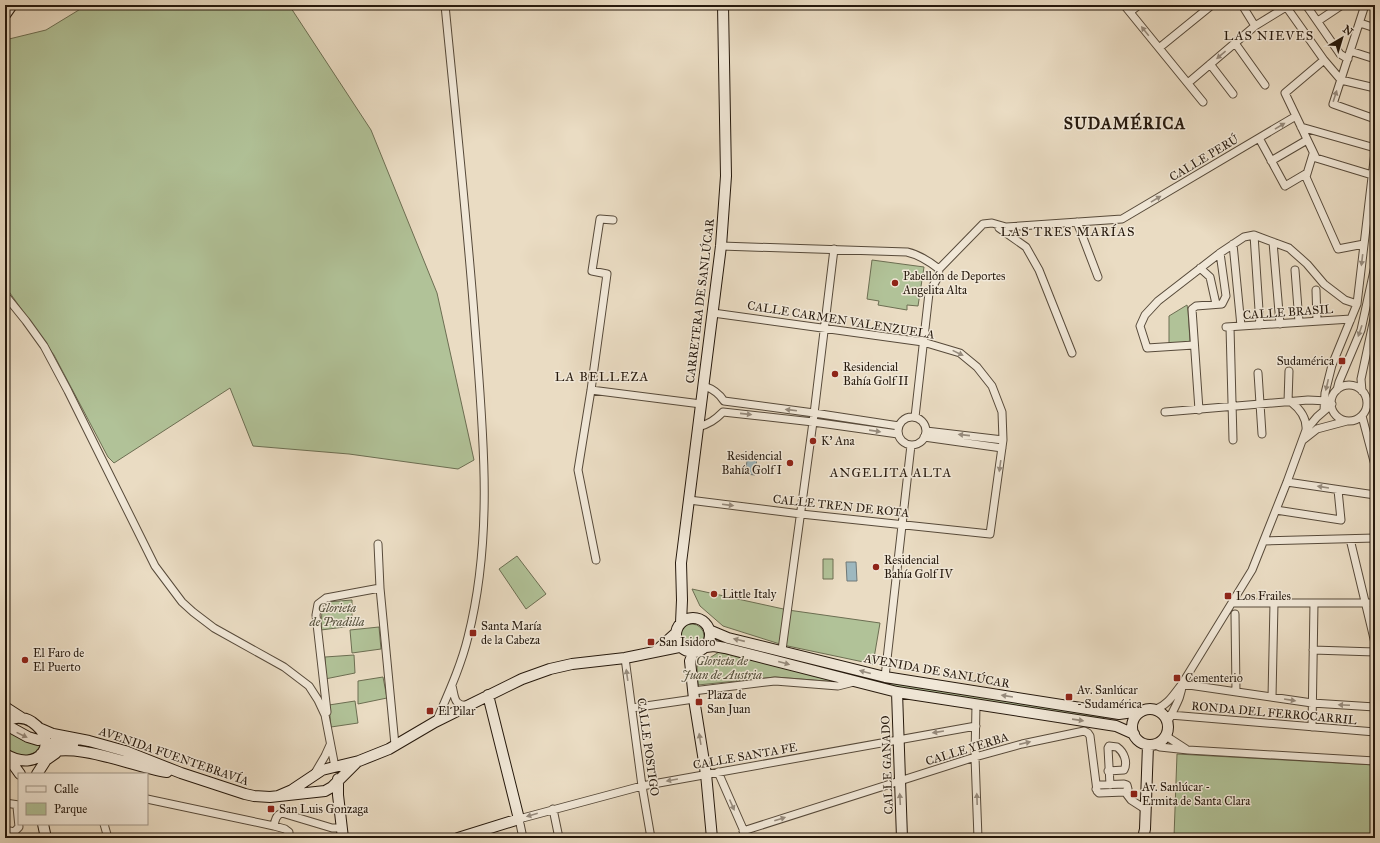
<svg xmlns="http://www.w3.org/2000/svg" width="1380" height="843" font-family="'IM FELL Great Primer',serif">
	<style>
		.green { fill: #b1c298; stroke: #6c6e52 }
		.water { fill: #9eb8bf; stroke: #6e7878 }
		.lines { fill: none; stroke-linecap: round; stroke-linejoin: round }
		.street-casing { stroke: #574a3a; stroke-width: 9 }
		.secondary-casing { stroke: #26190d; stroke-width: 12 }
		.street { stroke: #f1e8d8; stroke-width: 7 }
		.secondary { stroke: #f1e8d8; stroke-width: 10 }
		.oneway { fill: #968b7d }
		.poi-dot { fill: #8f2418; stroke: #f1e8d8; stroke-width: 1.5 }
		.labels { text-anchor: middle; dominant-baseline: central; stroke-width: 3; stroke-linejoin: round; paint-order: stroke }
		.street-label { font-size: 12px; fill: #26190d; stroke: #f1e8d8 }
		.poi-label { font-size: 12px; fill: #26190d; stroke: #f1e8d8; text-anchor: start }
		.park-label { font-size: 12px; font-style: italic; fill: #504c37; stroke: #f1e8d8 }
		.neighbourhood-label { font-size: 13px; letter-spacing: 1px; fill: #26190d; stroke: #f1e8d8 }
		.district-label { font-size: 16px; font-weight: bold; letter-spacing: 1px; fill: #26190d; stroke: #f1e8d8 }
	</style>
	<rect width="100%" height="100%" fill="#eadcc3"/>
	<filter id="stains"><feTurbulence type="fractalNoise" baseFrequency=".005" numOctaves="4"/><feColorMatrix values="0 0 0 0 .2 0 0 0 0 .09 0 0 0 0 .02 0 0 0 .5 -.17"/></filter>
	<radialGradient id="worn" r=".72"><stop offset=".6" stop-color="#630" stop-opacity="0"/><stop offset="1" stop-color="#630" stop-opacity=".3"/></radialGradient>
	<path class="green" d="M87,5h202l82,125 66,163 37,167 -16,9 -109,-15 -96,-8 -23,-58 -116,75 -6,-6 -54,-102 -49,-69v-246l41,-10z
		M872,260l52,7 -6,39 -11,-1v5l-29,-5 1,-4 -12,-2z
		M1187,305l1,6 2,30 -21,4v-29z
		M517,556l29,38 -20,15 -27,-40z
		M823,559h10v20h-10z
		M692,589l96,21 92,13 -7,41 -90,-19 -60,-19 -23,-20z
		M352,600v26l-31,4 1,-21 5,-7z
		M680 636a12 12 0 1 1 24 0a12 12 0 1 1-24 0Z
		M379,627l2,22 -29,4 -2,-23z
		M732,641l143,37 229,36 -1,6 -206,-33 -167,-41z
		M719,652l122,29 -4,1 -62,-5 -77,8 -1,-19z
		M354,655l1,18 -30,6v-22z
		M383,677l4,21 -29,6v-23z
		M355,701l3,22 -27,4 -2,-22z
		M5,727l36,16c-6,17 -25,16 -36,4z
		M1177,754l198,11v73h-177l-24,-1z"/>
	<path class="water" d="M748,455l9,2 -2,18 -10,-1z
		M846,562h10l1,19h-10z"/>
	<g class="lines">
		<defs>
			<path id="street" d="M1124,5l79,97
				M1242,5l13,21
				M1285,5l39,55 17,20 34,8
				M1306,5l34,49 8,5
				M1365,5l-32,99 42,15
				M1130,12l9,-7
				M1318,21l24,-16
				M1360,23l15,5
				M1235,43l30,42
				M1159,48l53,-43
				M1350,51l25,8
				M1324,60l-39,33 31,65 56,17
				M1210,64l23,30
				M1188,83l67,-57 31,-19
				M1301,127l74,21
				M1259,138l26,48 22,-13
				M1313,154l-7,23 32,72 26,-5
				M1271,161l36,-21
				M1077,222l21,55
				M999,228l27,19 13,23 33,83
				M1254,235l6,90
				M1273,242l7,82
				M1233,244l8,82
				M721,246l186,6c13,3 22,9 32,17
				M1200,268l10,9 6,27
				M939,269l44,-45 9,-1 14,4 116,-8 174,-103
				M1295,270l4,52
				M1316,290l1,31
				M5,295l21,26 18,25 24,45 87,175 27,36 11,10 21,16 70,39 25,19 9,14 7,15 10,52
				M1226,327l125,-8
				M1230,327l3,113
				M1194,345l-47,3 -7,-22 5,-11 13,-14 62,-48 24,-16 10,-2 35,13 18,16 17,20 21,16 12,4
				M1258,373l4,61
				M1331 403a18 18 0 1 1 36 0a18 18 0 1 1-36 0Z
				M704,386c9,3 15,7 20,15l90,12 85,13
				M591,390l110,14
				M1337,390l2,-8 22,-52 14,-64
				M1362,391l-1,-12 14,-65
				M1288,402l1,-31
				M1291,402c9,7 16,16 15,28
				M1199,410l-7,-101 4,-3 26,-2 4,-8 -6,-43
				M1324,410l1,-17 7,-28 25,-61 18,-152
				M1165,412l143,-12 20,1
				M1362,416l13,49
				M915,417l14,-124 9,-16 1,-8
				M898 431a14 14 0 1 1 28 0a14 14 0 1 1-28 0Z
				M698,427c11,-3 17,-7 25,-15l90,10 85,12
				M926,431l77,9
				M924,437l78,11
				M1303,440l14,-11 30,-8
				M1287,482l88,13
				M689,500l112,14 189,20 13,-94 -1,-28 -10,-26 -15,-19 -17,-14 -37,-11 -210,-29
				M1276,510l65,10 -3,-30
				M1350,539l25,104
				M1264,541l111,-3
				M378,544l2,44 15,157
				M596,560l-18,-90 13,-80 16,-116 -15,-3 8,-52 13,1
				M1232,603h143
				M1235,614l1,78
				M782,650l31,-228 21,-173
				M1313,650l62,2
				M625,658l17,128 9,52
				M885,677l26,-232
				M1182,684l130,19 63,4
				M452,686c3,10 1,21 17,19
				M693,691l82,-10 63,5 16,-4
				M1272,697l2,-94
				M976,705l-1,52 3,81
				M632,708l62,-9
				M1156,709c12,-4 18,-15 26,-25l70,-114 35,-88 19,-52 11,-13 15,-13
				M327,712l-11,-97 2,-11 8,-6 54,-10
				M1170,715l205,17
				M436,722c12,-28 25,-56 32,-85 27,-106 14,-216 6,-323 -8,-103 -19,-206 -29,-309
				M1168,722c5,-13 14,-24 14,-38
				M1312,727l2,-124
				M1166,736l20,13
				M1154,745l6,2 28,3 187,11
				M1108,771l16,-1c4,-8 0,-18 -7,-23l-8,-1 -1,2 2,37
				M718,772l29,66
				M315,773l10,-17 5,-11
				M1096,789l2,-4 26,-1 3,1 1,4 -3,3
				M147,799l127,27 11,3 4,3v6
				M5,803l14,2
				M553,809l6,29
				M104,824l4,14
				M274,826c1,-6 2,-11 8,-13l50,15h9
				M5,830l9,2
				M743,831l232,-74 47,-13 62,-13 4,2 2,3 7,55 2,2 26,-1 6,8 14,9
				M16,838l-2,-6 5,-5 -2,-20 1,-1
				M523,838l-4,-19 123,-33 334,-60"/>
			<path id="secondary" d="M5,15l7,-10
				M676 635a17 17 0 1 1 34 0a17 17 0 1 1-34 0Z
				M681,623l1,-23 -1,-37 40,-317 5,-70 -3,-171
				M709,630l19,8 157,39 234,37 22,-3
				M706,647l8,-1 11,2 172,44 219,34 18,8
				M655,652l21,-19
				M693,653l-3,8 4,38 12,75 6,64
				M897,692l5,146
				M5,707l17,11
				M1132 727a18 18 0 1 1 36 0a18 18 0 1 1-36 0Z
				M5,721c9,-4 18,-5 27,1 30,21 6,52 -27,32
				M8,726l20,11 10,3
				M39,728l14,6 36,7 36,10 56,22 64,21 9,2 16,1 55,-6 7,-4 24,-24
				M53,743l20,2
				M41,754c39,-13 87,12 126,18
				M7,756l13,18
				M37,774l9,-14 10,-7
				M338,779v16l5,43
				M278,796l14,-6 30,-20 37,-9 30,-12 46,-27 87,-43 28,-10 22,-5 53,-6 54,-11
				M43,824l3,14
				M458,838l61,-19 -31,-124
				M1143,838l2,-9 3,-84"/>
		</defs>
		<use href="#street" class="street-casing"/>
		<use href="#secondary" class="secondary-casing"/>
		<use href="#street" class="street"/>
		<use href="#secondary" class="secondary"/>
	</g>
	<defs><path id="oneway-solid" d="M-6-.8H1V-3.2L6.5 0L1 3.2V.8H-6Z"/></defs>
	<g class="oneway">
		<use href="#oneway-solid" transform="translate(1145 31) rotate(-129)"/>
		<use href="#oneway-solid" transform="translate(1221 55) rotate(140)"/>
		<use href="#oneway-solid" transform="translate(1335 96) rotate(-72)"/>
		<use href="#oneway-solid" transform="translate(1280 126) rotate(-31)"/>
		<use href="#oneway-solid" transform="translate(1156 199) rotate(-31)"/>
		<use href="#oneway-solid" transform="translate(1362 260) rotate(97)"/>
		<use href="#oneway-solid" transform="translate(1360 331) rotate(109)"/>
		<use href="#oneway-solid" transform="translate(958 353) rotate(26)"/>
		<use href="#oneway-solid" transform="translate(1327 385) rotate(103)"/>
		<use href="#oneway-solid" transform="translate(791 410) rotate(-173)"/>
		<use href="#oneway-solid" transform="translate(746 414) rotate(6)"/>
		<use href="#oneway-solid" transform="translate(875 431) rotate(8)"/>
		<use href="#oneway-solid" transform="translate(964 435) rotate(-174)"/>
		<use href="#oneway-solid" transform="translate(1000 466) rotate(98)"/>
		<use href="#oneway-solid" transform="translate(1323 487) rotate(-171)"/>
		<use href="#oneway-solid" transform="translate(728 505) rotate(7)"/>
		<use href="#oneway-solid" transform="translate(739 640) rotate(-167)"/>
		<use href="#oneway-solid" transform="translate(784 663) rotate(15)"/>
		<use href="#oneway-solid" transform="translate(865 672) rotate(-165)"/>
		<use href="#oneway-solid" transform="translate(627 675) rotate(-98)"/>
		<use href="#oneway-solid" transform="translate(1007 696) rotate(-171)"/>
		<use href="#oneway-solid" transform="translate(1290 700) rotate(9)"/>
		<use href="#oneway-solid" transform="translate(1344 705) rotate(-177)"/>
		<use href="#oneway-solid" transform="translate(1078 720) rotate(8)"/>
		<use href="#oneway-solid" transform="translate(938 732) rotate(171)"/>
		<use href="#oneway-solid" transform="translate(22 735) rotate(26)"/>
		<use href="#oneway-solid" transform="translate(700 739) rotate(-99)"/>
		<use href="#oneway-solid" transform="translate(1025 743) rotate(-13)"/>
		<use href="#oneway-solid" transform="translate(672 780) rotate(170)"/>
		<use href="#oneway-solid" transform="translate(900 799) rotate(-93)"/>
		<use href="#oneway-solid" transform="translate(977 799) rotate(-92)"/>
		<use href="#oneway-solid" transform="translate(732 805) rotate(66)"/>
		<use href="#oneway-solid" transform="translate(532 815) rotate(164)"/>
		<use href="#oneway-solid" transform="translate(780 819) rotate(-17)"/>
	</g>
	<g class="poi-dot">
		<circle cx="895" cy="283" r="4"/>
		<rect x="1338" y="357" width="8" height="8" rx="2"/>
		<circle cx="835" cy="374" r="4"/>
		<circle cx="813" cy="441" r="4"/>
		<circle cx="790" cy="463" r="4"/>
		<circle cx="876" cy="567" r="4"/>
		<circle cx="714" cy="594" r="4"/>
		<rect x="1224" y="592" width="8" height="8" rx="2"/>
		<rect x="469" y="629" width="8" height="8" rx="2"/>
		<rect x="647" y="638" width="8" height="8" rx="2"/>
		<circle cx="25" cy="660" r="4"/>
		<rect x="1173" y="674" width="8" height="8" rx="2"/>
		<rect x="1065" y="693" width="8" height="8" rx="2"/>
		<rect x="695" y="698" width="8" height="8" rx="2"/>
		<rect x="426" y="707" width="8" height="8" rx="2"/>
		<rect x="1130" y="790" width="8" height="8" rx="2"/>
		<rect x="267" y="805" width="8" height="8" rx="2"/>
	</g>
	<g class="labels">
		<g class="street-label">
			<text transform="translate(1204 158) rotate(-31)">CALLE PERÚ</text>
			<text transform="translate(700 301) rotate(-83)">CARRETERA DE SANLÚCAR</text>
			<text transform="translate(1288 312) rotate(-4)">CALLE BRASIL</text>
			<text transform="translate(841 320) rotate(9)">CALLE CARMEN VALENZUELA</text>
			<text transform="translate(841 506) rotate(6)">CALLE TREN DE ROTA</text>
			<text transform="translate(937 671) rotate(10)">AVENIDA DE SANLÚCAR</text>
			<text transform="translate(1274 713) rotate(5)">RONDA DEL FERROCARRIL</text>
			<text transform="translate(648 747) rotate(82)">CALLE POSTIGO</text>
			<text transform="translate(967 749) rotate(-17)">CALLE YERBA</text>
			<text transform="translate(174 756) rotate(19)">AVENIDA FUENTEBRAVÍA</text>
			<text transform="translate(745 756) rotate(-10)">CALLE SANTA FE</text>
			<text transform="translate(887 765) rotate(-92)">CALLE GANADO</text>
		</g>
		<g class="poi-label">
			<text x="903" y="276">Pabellón de Deportes<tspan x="903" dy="14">Angelita Alta</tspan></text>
			<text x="1334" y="361" text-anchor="end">Sudamérica</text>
			<text x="843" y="367">Residencial<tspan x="843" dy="14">Bahía Golf II</tspan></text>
			<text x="821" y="441">K' Ana</text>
			<text x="782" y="456" text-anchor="end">Residencial<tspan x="782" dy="14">Bahía Golf I</tspan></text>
			<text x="884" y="560">Residencial<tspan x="884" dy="14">Bahía Golf IV</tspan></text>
			<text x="722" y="594">Little Italy</text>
			<text x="1236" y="596">Los Frailes</text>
			<text x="481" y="626">Santa María<tspan x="481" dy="14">de la Cabeza</tspan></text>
			<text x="659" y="642">San Isidoro</text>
			<text x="33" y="653">El Faro de<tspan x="33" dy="14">El Puerto</tspan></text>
			<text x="1185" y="678">Cementerio</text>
			<text x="1077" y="690">Av. Sanlúcar<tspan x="1077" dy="14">- Sudamérica</tspan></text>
			<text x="707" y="695">Plaza de<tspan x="707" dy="14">San Juan</tspan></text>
			<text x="438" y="711">El Pilar</text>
			<text x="1142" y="787">Av. Sanlúcar -<tspan x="1142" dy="14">Ermita de Santa Clara</tspan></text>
			<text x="279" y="809">San Luis Gonzaga</text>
		</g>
		<g class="park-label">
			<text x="337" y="608">Glorieta<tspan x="337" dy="14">de Pradilla</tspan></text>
			<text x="722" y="661">Glorieta de<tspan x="722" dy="14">Juan de Austria</tspan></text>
		</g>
		<g class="neighbourhood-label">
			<text x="1269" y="36">LAS NIEVES</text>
			<text x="1068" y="232">LAS TRES MARÍAS</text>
			<text x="602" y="377">LA BELLEZA</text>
			<text x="891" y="473">ANGELITA ALTA</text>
		</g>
		<g class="district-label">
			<text x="1125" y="123">SUDAMÉRICA</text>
		</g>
	</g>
	<rect width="1380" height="843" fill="none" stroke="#eadcc3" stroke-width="20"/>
	<rect x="6" y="6" width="1368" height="831" fill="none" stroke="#26190d" stroke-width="2"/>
	<rect x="10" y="10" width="1360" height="823" fill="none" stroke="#26190d"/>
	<rect x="18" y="773" width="130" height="52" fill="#f1e8d8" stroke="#a09587"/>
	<rect x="26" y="786" width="20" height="6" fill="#f1e8d8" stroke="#a09587"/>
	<text x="54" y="793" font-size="12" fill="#26190d">Calle</text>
	<rect x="26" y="803" width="20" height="12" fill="#b1c298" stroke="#a09587"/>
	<text x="54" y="813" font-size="12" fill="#26190d">Parque</text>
	<g transform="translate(1342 38) rotate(38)" stroke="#f1e8d8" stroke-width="3" paint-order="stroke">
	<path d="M0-3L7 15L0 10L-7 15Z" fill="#26190d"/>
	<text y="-6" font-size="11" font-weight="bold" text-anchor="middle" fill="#26190d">N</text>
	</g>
	<rect width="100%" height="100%" filter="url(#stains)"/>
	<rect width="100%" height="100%" fill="url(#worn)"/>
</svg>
